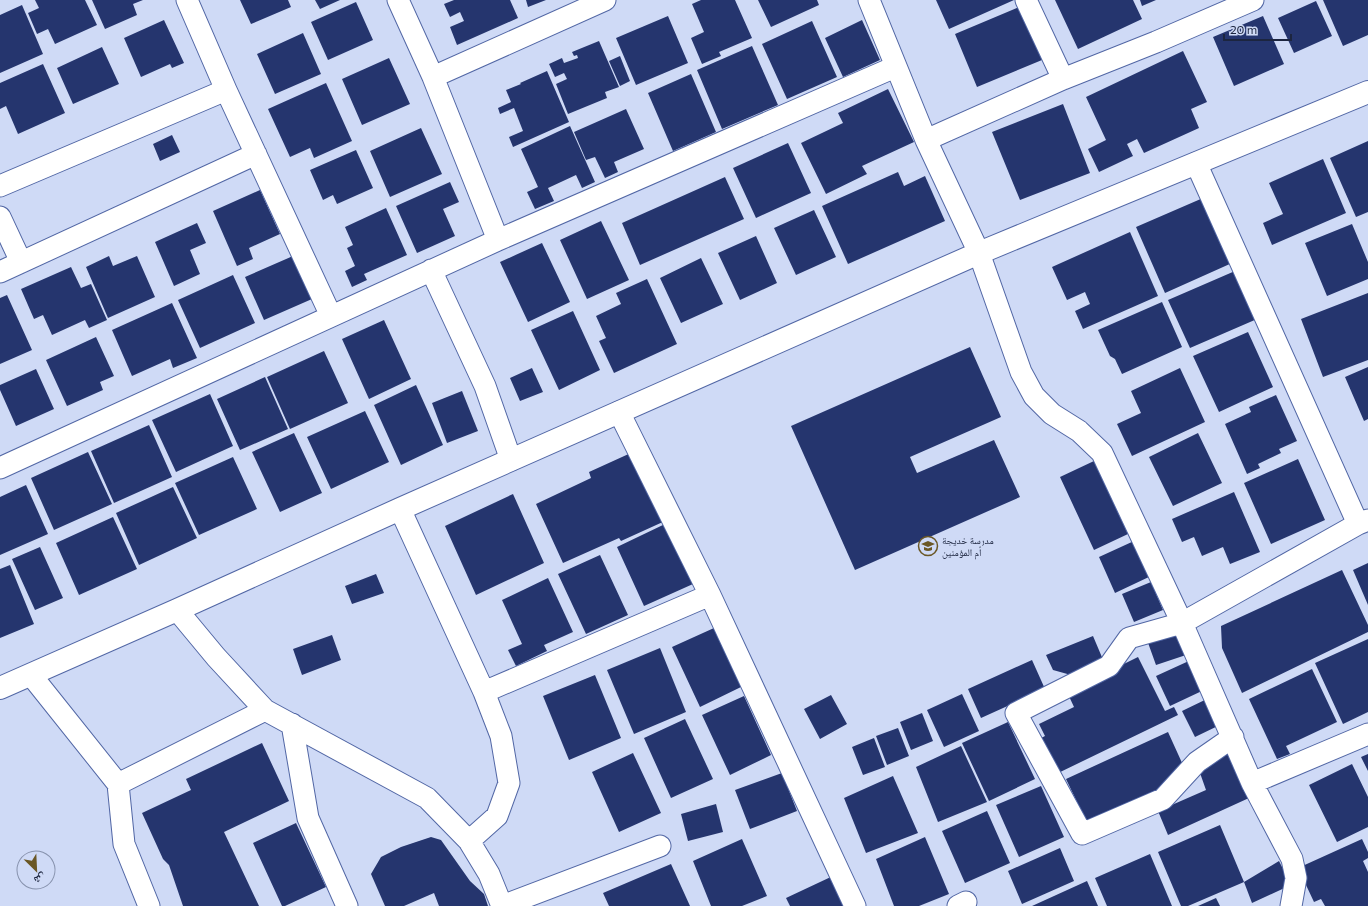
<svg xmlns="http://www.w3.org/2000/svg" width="1368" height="906" font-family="Commissioner,'Noto Naskh Arabic',sans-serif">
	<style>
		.building { fill: #25356e }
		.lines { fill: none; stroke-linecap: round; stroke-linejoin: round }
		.minor-casing { stroke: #5267a5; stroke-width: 23 }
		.secondary-casing { stroke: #5267a5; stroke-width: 24 }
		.minor { stroke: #fff; stroke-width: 21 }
		.secondary { stroke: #fff; stroke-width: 22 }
		.labels { text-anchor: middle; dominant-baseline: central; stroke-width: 4; stroke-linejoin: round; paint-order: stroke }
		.poi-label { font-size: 10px; fill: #1c253f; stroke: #cfdaf6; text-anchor: start }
	</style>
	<rect width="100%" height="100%" fill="#cfdaf6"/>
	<path class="building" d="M35,0h50l12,25 -42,19 -7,-15 -11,5 -9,-21 11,-5z
		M92,0h51l-10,4 4,11 -32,14z
		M240,0h48l3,7 -40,17z
		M315,0h25l-20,9z
		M454,0h56l8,18 -61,27 -7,-18 14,-6 -4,-9 -10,5 -6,-13z
		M526,0h20l-18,7z
		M701,0h34l17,38 -33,14 2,4 -19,8 -11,-26 13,-6 -12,-28z
		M758,0h59l2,5 -48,22z
		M936,0h78l-65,29z
		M1055,0h78l9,19 -64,30z
		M1140,0h16l-14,6z
		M1323,0h45v35l-25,11z
		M1316,1l16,35 -38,17 -16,-35z
		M356,2l17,38 -45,20 -17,-38z
		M22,5l21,49 -43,19v-58z
		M1019,7l23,53 -65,27 -22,-53z
		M668,16l20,47 -52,22 -20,-47z
		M1263,16l21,48 -50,22 -21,-49z
		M164,20l20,43 -12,5 -2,-4 -29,13 -17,-39z
		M862,20l18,40 -37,17 -18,-39z
		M812,21l25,56 -50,22 -25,-55z
		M303,33l18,41 -46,20 -18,-40z
		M599,41l20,46 -14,5 2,6 -39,16 -12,-30 11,-5 -3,-6 -9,4 -6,-13 13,-6 2,5 14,-5 -1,-3 -3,1 -2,-4z
		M752,46l26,59 -56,24 -25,-59z
		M102,47l17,37 -46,20 -16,-36z
		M1183,51l24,51 -16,7 8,19 -55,25 -7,-14 -10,5 6,12 -34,16 -11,-23 18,-9 -20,-43z
		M620,56l10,25 -10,5 -11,-25z
		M389,58l21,46 -48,21 -20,-46z
		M43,64l22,49 -47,21 -12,-28 -6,3v-26z
		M547,71l22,51 -56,25 -4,-10 14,-6 -9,-23 -14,6 -2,-6 13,-6 -5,-12 15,-6 -1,-1z
		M691,74l25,58 -43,19 -25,-58z
		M326,83l26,58 -38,17 -4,-10 -20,9 -22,-48z
		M888,89l26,53 -52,24 5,8 -41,20 -25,-51 42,-20 -5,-10z
		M1063,104l27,69 -70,27 -28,-68z
		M626,109l18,40 -30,13 4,10 -13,6 -10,-21 -9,3 -12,-28z
		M570,126l25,56 -13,6 -6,-13 -28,13 6,13 -19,8 -8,-17 11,-5 -17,-38z
		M421,128l21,46 -52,23 -20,-46z
		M172,135l8,17 -20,9 -7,-17z
		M1368,141v71l-12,5 -26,-59z
		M788,143l23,50 -55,25 -23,-50z
		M356,150l17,38 -36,16 -4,-9 -10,5 -13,-30z
		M1323,159l23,54 -74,32 -9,-22 20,-9 -14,-31z
		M898,172l6,14 21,-10 20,45 -97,43 -26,-58z
		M725,177l19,42 -104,46 -18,-42z
		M450,182l9,20 -16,7 12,27 -38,17 -21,-47z
		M260,190l20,44 -31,14 4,11 -16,7 -24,-55z
		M1203,198l29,65 -67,30 -29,-66z
		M386,208l21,47 -43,19 3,6 -15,7 -7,-16 10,-5 -8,-18 6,-3 -8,-18z
		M814,210l22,47 -40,18 -22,-47z
		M601,221l28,59 -42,19 -27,-59z
		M197,223l9,20 -16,7 10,24 -26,12 -19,-44z
		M1352,224l16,38v17l-41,17 -22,-53z
		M1130,232l28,64 -75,33 -8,-18 15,-7 -5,-12 -18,8 -15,-33z
		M756,236l21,47 -37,17 -22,-47z
		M542,243l28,59 -42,20 -28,-60z
		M109,256l4,10 24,-10 18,41 -47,21 -22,-51z
		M293,256l19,43 -48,21 -19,-43z
		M701,258l22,46 -42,19 -21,-45z
		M71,267l10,21 10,-4 16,36 -18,8 -4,-8 -33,15 -9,-20 -9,4 -13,-30z
		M1235,271l22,48 -67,29 -22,-48z
		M233,275l22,48 -55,25 -22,-48z
		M647,279l30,65 -63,29 -15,-32 7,-3 -10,-22 25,-12 -5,-11z
		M1368,293v67l-45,17 -22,-58z
		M7,295l25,55 -32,14v-66z
		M1162,302l20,45 -60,27 -7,-15 -5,-3 -12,-26z
		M172,303l25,55 -24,10 -3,-9 -38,17 -20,-46z
		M573,311l27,59 -41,20 -28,-60z
		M384,320l27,59 -42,20 -27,-60z
		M1248,332l25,55 -54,25 -26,-56z
		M96,337l18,39 -14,6 3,8 -36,16 -21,-46z
		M970,347l31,70 -91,40 7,16 77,-33 26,57 -165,73 -64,-144z
		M324,351l24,52 -58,26 -23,-52z
		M1368,367v52l-4,2 -19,-44z
		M532,368l11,24 -23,9 -10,-23z
		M1180,368l25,54 -73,34 -15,-32 24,-11 -10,-22z
		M36,369l18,40 -38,17 -16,-36v-5z
		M265,377l23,52 -48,21 -23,-51z
		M416,385l27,60 -42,20 -27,-60z
		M462,391l16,40 -31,12 -15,-40z
		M210,394l23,52 -57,26 -24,-52z
		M1276,395l21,46 -18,8 2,4 -23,11 2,4 -13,6 -22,-50 26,-12 -2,-5z
		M365,411l24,51 -58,27 -24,-52z
		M149,425l23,52 -58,26 -23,-52z
		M294,433l28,60 -42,19 -28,-60z
		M1198,433l24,50 -49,23 -24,-49z
		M88,452l24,52 -58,26 -23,-52z
		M633,452l32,69 -44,20 -2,-3 -56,25 -27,-59 55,-26 -2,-6z
		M233,457l24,52 -58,26 -24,-52z
		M1298,459l27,61 -54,24 -27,-61z
		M1094,461l34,73 -34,16 -34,-73z
		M26,485l22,49 -48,21v-58z
		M173,487l24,51 -58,27 -23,-52z
		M1234,492l26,60 -30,12 -7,-17 -21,9 -8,-19 -12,5 -10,-23z
		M513,494l31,69 -68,32 -31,-69z
		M113,517l24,52 -58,26 -23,-52z
		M665,524l28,60 -49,22 -27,-59z
		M1134,541l17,35 -36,17 -16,-36z
		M40,547l23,51 -28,12 -23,-51z
		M600,555l28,60 -42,19 -28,-60z
		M1368,563v42l-15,-35z
		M10,565l24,59 -34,14v-69z
		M1342,570l26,55v7l-126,61 -20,-45 -1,-22z
		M376,574l8,19 -32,11 -7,-18z
		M548,578l25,54 -29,13 3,6 -31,15 -8,-16 14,-6 -20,-44z
		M1151,582l12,28 -29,12 -12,-28z
		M714,628l27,59 -41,20 -28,-60z
		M1177,629l9,26 -30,10 -9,-25z
		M332,635l9,25 -39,15 -9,-26z
		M1093,636l11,26 -33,13 -18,-5 -7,-15z
		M1368,639v73l-25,12 -28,-61z
		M660,648l26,64 -52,22 -27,-64z
		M1138,657l27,54 9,-4 4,8 -126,61 -17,-35 10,-5 -6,-12 35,-17 -7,-15z
		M1032,660l13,29 -64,29 -13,-29z
		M1191,660l13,30 -34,16 -14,-30z
		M1312,669l25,53 -51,24 4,8 -13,5 -28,-60z
		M595,675l26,63 -52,22 -26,-64z
		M962,694l17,37 -35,16 -17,-37z
		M831,695l16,29 -27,15 -16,-30z
		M744,696l27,59 -41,20 -28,-60z
		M1211,697l13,26 -29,14 -13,-26z
		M922,713l11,28 -22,9 -11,-28z
		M685,719l28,60 -42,19 -27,-60z
		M1008,722l27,57 -46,22 -27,-58z
		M898,728l11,28 -22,9 -11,-29z
		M1168,732l15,33 -23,26 -72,34 -22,-46z
		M874,738l11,29 -22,8 -11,-28z
		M262,743l27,58 -65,31 35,74h-76l-14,-41 -6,-6 -21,-46 49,-23 -5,-11z
		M961,746l26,56 -49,20 -22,-55z
		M1229,751l20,47 -81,37 -10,-24 48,-21 -6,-17z
		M633,753l28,60 -42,19 -27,-60z
		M1368,754v17l-7,-14z
		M1352,764l16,33v30l-31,15 -28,-57z
		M782,773l15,38 -47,18 -15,-39z
		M893,776l25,57 -52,20 -22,-55z
		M1041,786l23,51 -45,20 -23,-52z
		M716,804l7,28 -35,9 -7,-27z
		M987,811l23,52 -45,20 -23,-52z
		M296,823l30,64 -41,19h-3l-29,-63z
		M1220,825l24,57 35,-21 12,24 -39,18 -8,-21 -56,24h-7l-23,-54z
		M431,837l10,3 29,41 14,13 4,12h-49l-5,-13 -30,13h-19l-14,-32 10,-17 20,-10z
		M925,837l24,57 -30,12h-25l-18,-47z
		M742,839l25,57 -25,10h-31l-18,-45z
		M1362,839l6,13v6l-5,3 5,11v34h-43l-4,-7 -7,3 -16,-34z
		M1060,848l14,33 -52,23 -14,-33z
		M1150,854l22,52h-65l-12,-28z
		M671,864l19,42h-81l-6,-13z
		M835,875l14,31h-59l-4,-8z
		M1087,881l11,25h-66z
		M1216,898l4,8h-22z"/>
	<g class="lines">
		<defs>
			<path id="minor" d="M187,0l39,90 105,226
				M398,0l35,77 65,163
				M869,0l57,140 53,113 42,119 13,24 18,18 27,17 23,22 80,170 70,160 40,76 4,19 -5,28
				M1026,0l37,79
				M433,77l172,-77
				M926,140l137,-61 93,-37 97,-42
				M1196,163l162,361
				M0,186l226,-96
				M0,217l21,45
				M431,270l54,116 26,74
				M0,272l256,-118
				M619,412l91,183 145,311
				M0,468l498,-228 397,-173
				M400,509l84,183 17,44 8,47 -12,33 -28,25
				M177,610l39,47 49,53 162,88 42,43 20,33 13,32
				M31,675l87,109
				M484,692l226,-97
				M292,724l16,94 39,88
				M1233,737l-36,25 -34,37 -81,35 -66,-121 93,-47 20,-28 53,-15 176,-99 10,-4
				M1252,783l116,-49
				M149,906l-25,-62 -6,-60 147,-74
				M502,906l158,-60
				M958,906l8,-4"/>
			<path id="secondary" d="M0,688l177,-78 223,-101 579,-256 389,-161"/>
		</defs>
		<use href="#minor" class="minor-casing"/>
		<use href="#secondary" class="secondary-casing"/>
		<use href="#minor" class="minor"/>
		<use href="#secondary" class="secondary"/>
	</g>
	<defs>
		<symbol id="school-ring" viewBox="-11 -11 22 22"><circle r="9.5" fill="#cfdaf6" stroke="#6a5725" stroke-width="1.5"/><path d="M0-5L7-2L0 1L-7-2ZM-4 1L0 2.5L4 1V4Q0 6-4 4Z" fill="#6a5725"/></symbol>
	</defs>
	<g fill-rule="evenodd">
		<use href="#school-ring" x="917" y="535" width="22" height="22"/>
	</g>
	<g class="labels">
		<g class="poi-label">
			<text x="942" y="540">مدرسة خديجة<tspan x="942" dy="12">أم المؤمنين</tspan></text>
		</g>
	</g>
	<g transform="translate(36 870) rotate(156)"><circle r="19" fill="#cfdaf6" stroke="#8792ad"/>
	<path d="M0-3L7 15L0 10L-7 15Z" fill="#6a5725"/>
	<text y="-6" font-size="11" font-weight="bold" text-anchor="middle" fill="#1c253f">ش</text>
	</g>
	<path d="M1224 34v6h67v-6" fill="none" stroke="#1c253f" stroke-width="2"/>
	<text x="1230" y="34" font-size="12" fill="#1c253f" stroke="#cfdaf6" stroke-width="3" paint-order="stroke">20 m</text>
</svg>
